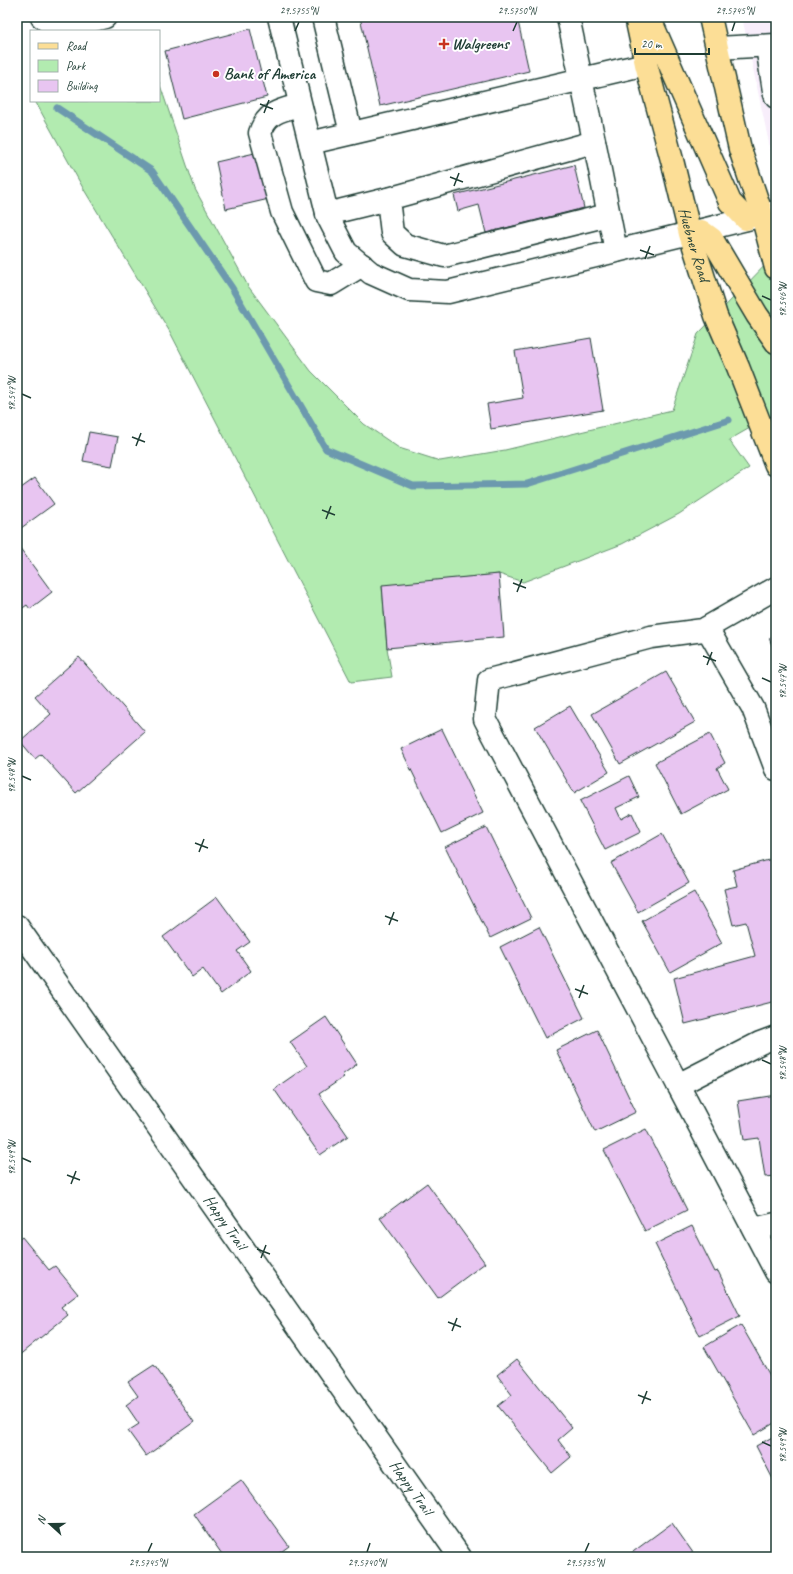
<svg xmlns="http://www.w3.org/2000/svg" width="793" height="1574" font-family="Caveat,sans-serif">
	<style>
		.built { fill: #f8eefb }
		.green { fill: #b2ebb0; stroke: #689472 }
		.lines { fill: none; stroke-linecap: round; stroke-linejoin: round }
		.stream { stroke: #6c99ae; stroke-width: 7 }
		.building { fill: #e8c5f1; stroke: #1f3d34 }
		.minor-casing { stroke: #1f3d34; stroke-width: 25 }
		.major-casing { stroke: #1f3d34; stroke-width: 25 }
		.minor { stroke: #fff; stroke-width: 22 }
		.major { stroke: #fcde96; stroke-width: 22 }
		.ticks { fill: none; stroke: #1f3d34; stroke-width: 1.5 }
		.poi-dot { fill: #c8321e; stroke: #fff; stroke-width: 1.5 }
		.labels { text-anchor: middle; dominant-baseline: central; stroke-width: 4; stroke-linejoin: round; paint-order: stroke }
		.poi-label { font-size: 16px; font-weight: bold; fill: #1f3d34; stroke: #fff; text-anchor: start }
		.street-label { font-size: 16px; fill: #1f3d34; stroke: #fff }
		.neatline { fill: none; stroke: #1f3d34; stroke-width: 1.5 }
		.ticks-label { font-size: 10px; text-anchor: middle; fill: #1f3d34 }
	</style>
	<rect width="100%" height="100%" fill="#fff"/>
	<filter id="ink" filterUnits="userSpaceOnUse"><feTurbulence type="fractalNoise" baseFrequency=".025" numOctaves="2"/><feDisplacementMap in="SourceGraphic" scale="8" xChannelSelector="R" yChannelSelector="G"/><feConvolveMatrix kernelMatrix="1 2 1 2 8 2 1 2 1" color-interpolation-filters="sRGB"/></filter>
	<g filter="url(#ink)">
		<path class="built" d="M742,17h34v159z"/>
		<path class="green" d="M159,82l36,107 53,97 63,85 53,53 35,24 41,13 65,-11 167,-40 26,-76 78,-80v159l-47,27 20,28 -70,46 -57,30 -99,38 -24,-8 -117,12 5,62 5,29 -41,5 -181,-350 -87,-144 -48,-87h124z"/>
		<g class="lines">
			<path class="stream" d="M57,108l95,63 80,117 94,161 87,37 114,-2 202,-64"/>
		</g>
		<path class="building" d="M360,17h157l12,54 -149,35z
			M250,29l17,68 -85,22 -17,-68z
			M259,152l10,47 -43,10 -10,-47z
			M574,165l10,43 -98,25 -7,-28 -21,6 -4,-16z
			M591,338l12,72 -112,19 -4,-25 36,-6 -8,-47z
			M89,432l29,5 -6,29 -29,-5z
			M35,478l19,26 -37,27v-40z
			M17,544l35,48 -22,17 -3,-4 -10,7z
			M499,574l5,63 -117,11 -5,-63z
			M776,635v20l-7,-17z
			M79,657l66,75 -69,61 -35,-39 -6,5 -15,-18 31,-27 -16,-18z
			M666,672l29,50 -75,42 -28,-50z
			M570,706l39,66 -35,21 -39,-66z
			M442,729l41,84 -41,20 -41,-84z
			M710,734l15,29 -8,5 11,21 -47,25 -26,-51z
			M629,776l10,21 -23,11 5,11 11,-6 9,19 -36,18 -25,-49z
			M486,827l45,91 -41,20 -45,-91z
			M662,834l27,49 -51,29 -27,-49z
			M772,859l4,15v127l-91,23 -11,-46 81,-22 -9,-34 -13,3 -9,-36 13,-3 -4,-16z
			M694,892l28,51 -52,29 -28,-51z
			M217,897l33,45 -13,9 14,20 -30,23 -18,-25 -11,8 -29,-40z
			M539,927l45,91 -39,20 -45,-91z
			M326,1017l31,47 -15,11 2,2 -25,17 29,42 -28,19 -46,-66 33,-23 -17,-24z
			M597,1030l39,82 -41,20 -39,-82z
			M776,1095v81l-11,1 -6,-39 -15,2 -6,-39z
			M646,1129l41,81 -42,21 -41,-81z
			M427,1183l58,80 -47,35 -58,-80z
			M692,1226l23,46 3,-1 22,45 -40,20 -45,-92z
			M22,1237l27,33 6,-4 23,28 -17,13 7,8 -51,42v-116z
			M741,1325l35,61v36l-22,13 -50,-88z
			M517,1359l55,69 -14,12 13,17 -19,16 -54,-67 14,-11 -15,-20z
			M154,1365l40,57 -48,34 -18,-25 11,-7 -13,-19 12,-9 -10,-14z
			M776,1435v50l-20,-39z
			M241,1480l48,66 -15,11h-50l-30,-43z
			M672,1523l24,34h-70z"/>
		<g class="lines">
			<defs>
				<g id="minor">
					<path d="M42,17l10,8 15,2 38,-10"/>
					<path d="M279,17l49,200 18,35 25,21 38,17 39,2 328,-80"/>
					<path d="M323,17l28,116"/>
					<path d="M568,17l28,133 20,101"/>
					<path d="M767,46l7,45 2,6"/>
					<path d="M717,48l59,-3"/>
					<path d="M300,105c-19,5 -33,7 -40,28l22,79 34,69 15,3 31,-19"/>
					<path d="M310,143l336,-79"/>
					<path d="M388,199l4,34 13,12 39,11 164,-41"/>
					<path d="M327,214l61,-15 206,-57"/>
					<path d="M707,628l46,80 23,61"/>
					<path id="s1" d="M17,926l443,631"/>
					<path d="M776,1037l-16,6 -82,42 98,187"/>
					<path d="M678,1085l-193,-366 4,-39 162,-43 52,-7 73,-42"/>
					<path d="M754,1229l22,-5"/>
				</g>
				<g id="major">
					<path id="s2" d="M636,17l10,47 26,96 18,74 26,82 22,51 38,98"/>
					<path d="M649,17l81,185 16,17"/>
					<path d="M710,17l30,132 22,66 14,53"/>
					<path d="M701,231l11,8 45,76 19,27"/>
				</g>
			</defs>
			<use href="#minor" class="minor-casing"/>
			<use href="#major" class="major-casing"/>
			<use href="#minor" class="minor"/>
			<use href="#major" class="major"/>
		</g>
	</g>
	<path class="ticks" d="M295,31l4,-9M513,31l4,-9M732,31l3,-9M260,104l13,5M264,113l5,-13M450,177l13,5M454,186l5,-13M640,250l14,5M645,259l5,-13M762,296l9,4M22,394l9,4M132,437l13,5M136,446l5,-13M322,510l13,5M326,519l5,-13M513,583l13,5M517,592l5,-13M703,656l13,5M707,665l5,-13M762,678l9,4M22,776l9,4M195,843l13,5M199,852l5,-13M385,916l13,5M389,925l5,-13M575,989l13,5M579,998l5,-13M762,1060l9,4M22,1158l9,4M67,1175l13,5M71,1184l5,-13M257,1249l13,5M261,1258l5,-13M448,1322l13,5M452,1331l5,-13M638,1395l13,5M642,1404l5,-13M762,1442l9,4M148,1552l4,-9M367,1552l3,-9M585,1552l4,-9"/>
	<g class="poi-dot">
		<path d="M442 38h4v4h4v4h-4v4h-4v-4h-4v-4h4z"/>
		<circle cx="216" cy="74" r="4"/>
	</g>
	<g class="labels">
		<g class="poi-label">
			<text x="452" y="44">Walgreens</text>
			<text x="224" y="74">Bank of America</text>
		</g>
		<g class="street-label">
			<text stroke="none"><textPath href="#s2" startOffset="235">Huebner Road</textPath></text>
			<text stroke="none"><textPath href="#s1" startOffset="362">Happy Trail</textPath></text>
			<text stroke="none"><textPath href="#s1" startOffset="686">Happy Trail</textPath></text>
		</g>
	</g>
	<rect width="793" height="1574" fill="none" stroke="#fff" stroke-width="44"/>
	<rect x="30" y="30" width="130" height="72" fill="#ffffff" stroke="#a5b1ae"/>
	<rect x="38" y="43" width="20" height="6" fill="#fcde96" stroke="#a5b1ae"/>
	<text x="66" y="50" font-size="12" fill="#1f3d34">Road</text>
	<rect x="38" y="60" width="20" height="12" fill="#b2ebb0" stroke="#a5b1ae"/>
	<text x="66" y="70" font-size="12" fill="#1f3d34">Park</text>
	<rect x="38" y="80" width="20" height="12" fill="#e8c5f1" stroke="#a5b1ae"/>
	<text x="66" y="90" font-size="12" fill="#1f3d34">Building</text>
	<g transform="translate(50 1524) rotate(291)" stroke="#ffffff" stroke-width="3" paint-order="stroke">
	<path d="M0-3L7 15L0 10L-7 15Z" fill="#1f3d34"/>
	<text y="-6" font-size="11" font-weight="bold" text-anchor="middle" fill="#1f3d34">N</text>
	</g>
	<path d="M635 48v6h74v-6" fill="none" stroke="#1f3d34" stroke-width="2"/>
	<text x="641" y="48" font-size="12" fill="#1f3d34" stroke="#ffffff" stroke-width="3" paint-order="stroke">20 m</text>
	<rect x="22" y="22" width="749" height="1530" class="neatline"/>
	<g class="ticks-label">
		<text x="299" y="14">29.5755°N</text>
		<text x="517" y="14">29.5750°N</text>
		<text x="735" y="14">29.5745°N</text>
		<text transform="translate(782 300) rotate(-90)" y="4">98.546°W</text>
		<text transform="translate(11 394) rotate(-90)" y="4">98.547°W</text>
		<text transform="translate(782 682) rotate(-90)" y="4">98.547°W</text>
		<text transform="translate(11 776) rotate(-90)" y="4">98.548°W</text>
		<text transform="translate(782 1064) rotate(-90)" y="4">98.548°W</text>
		<text transform="translate(11 1158) rotate(-90)" y="4">98.549°W</text>
		<text transform="translate(782 1446) rotate(-90)" y="4">98.549°W</text>
		<text x="148" y="1566">29.5745°N</text>
		<text x="367" y="1566">29.5740°N</text>
		<text x="585" y="1566">29.5735°N</text>
	</g>
</svg>
